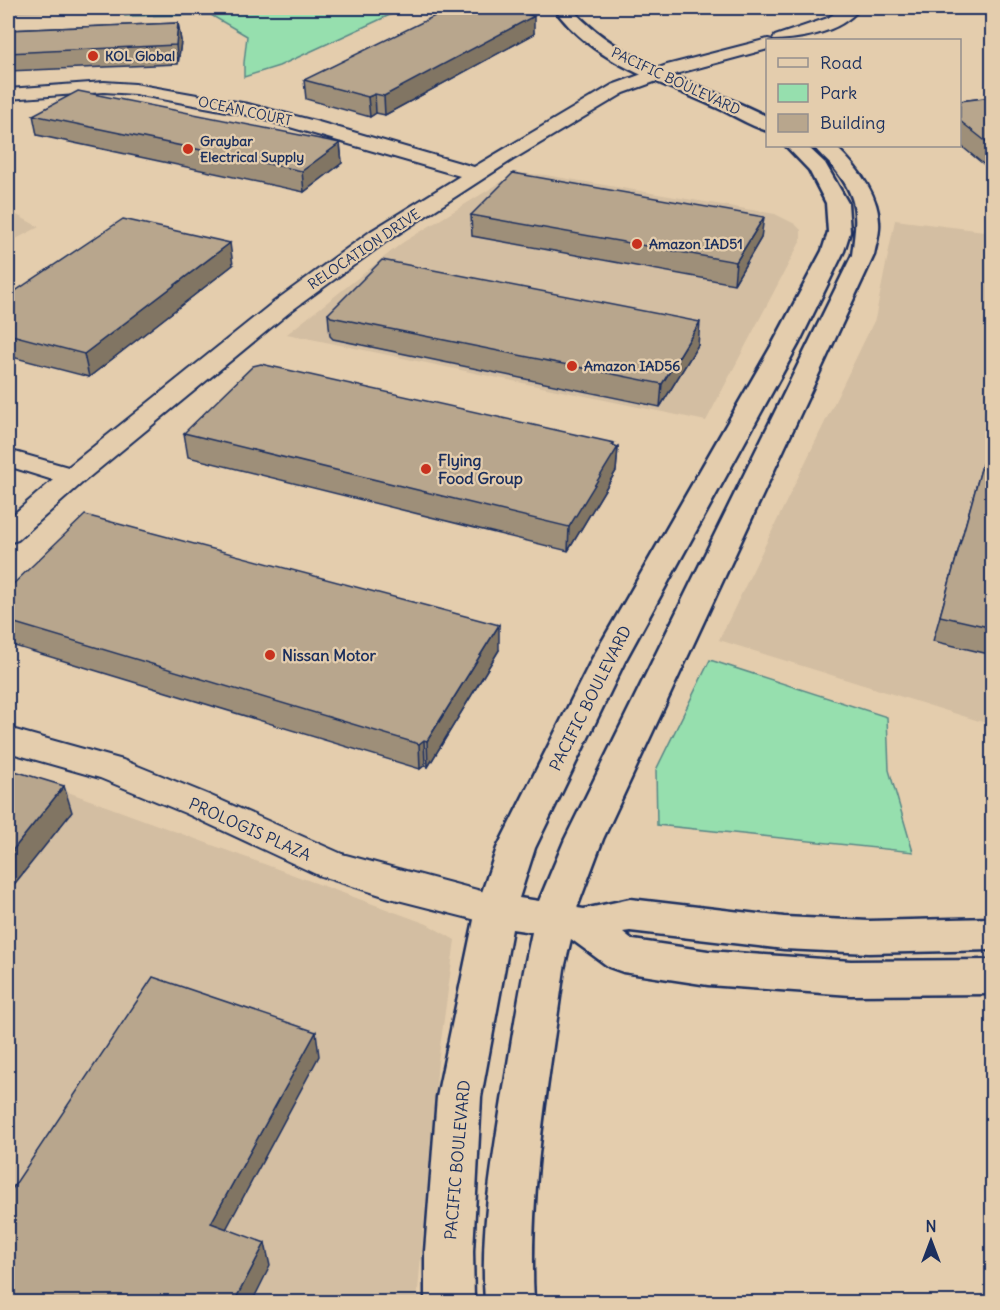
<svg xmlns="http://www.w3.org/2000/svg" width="1000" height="1310" font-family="Delius,sans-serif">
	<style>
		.built { fill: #d3bea2 }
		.green { fill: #96dfae; stroke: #588786; stroke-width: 1.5 }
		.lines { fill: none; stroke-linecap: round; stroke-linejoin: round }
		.minor-casing { stroke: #1b2f5e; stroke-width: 4 }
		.major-casing { stroke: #1b2f5e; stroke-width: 5 }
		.minor { fill: #e4cdad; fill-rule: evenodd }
		.major { fill: #e4cdad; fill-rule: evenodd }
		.wall { fill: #9e8f79; stroke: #1b2f5e; stroke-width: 1.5 }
		.shaded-wall { fill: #817463; stroke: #1b2f5e; stroke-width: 1.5 }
		.building { fill: #b8a68d; stroke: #1b2f5e; stroke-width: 1.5 }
		.poi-dot { fill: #c8321e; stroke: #e4cdad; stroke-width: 2 }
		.labels { text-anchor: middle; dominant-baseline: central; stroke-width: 4.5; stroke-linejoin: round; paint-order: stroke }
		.far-poi-label { font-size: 14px; font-weight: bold; fill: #1b2f5e; stroke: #e4cdad; text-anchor: start }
		.far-street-label { font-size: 14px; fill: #1b2f5e; stroke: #e4cdad }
		.poi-label { font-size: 16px; font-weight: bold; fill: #1b2f5e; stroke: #e4cdad; text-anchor: start }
		.street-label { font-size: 16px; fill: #1b2f5e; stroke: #e4cdad }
	</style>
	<rect width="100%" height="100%" fill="#e4cdad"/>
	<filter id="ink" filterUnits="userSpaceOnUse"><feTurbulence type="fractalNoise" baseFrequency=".0167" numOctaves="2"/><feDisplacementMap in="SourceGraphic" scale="12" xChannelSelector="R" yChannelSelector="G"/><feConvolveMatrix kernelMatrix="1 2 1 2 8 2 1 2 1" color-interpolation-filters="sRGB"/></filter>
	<g filter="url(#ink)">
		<path class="built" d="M516,173l29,2 230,39 20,10 6,6v10l-95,181 -419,-87 115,-91z
			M8,205l6,3 -1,5 26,14 -31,16z
			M895,220l97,12v493l-273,-85 156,-321z
			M8,770l419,154 28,16 -17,122 -21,240h-409z"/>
		<path class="green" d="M129,8h276l-126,58 -35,11v-14l3,-27 -36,-21 -86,1z
			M710,660l177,57 2,53 24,82 -256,-27 -1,-55z"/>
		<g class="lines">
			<defs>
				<path id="minor" d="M842,8h18c-20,26 -63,32 -92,32v9l-89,24 -55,20 -112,67 -125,81 -96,70 -209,172 -64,57 -10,3v-24l45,-39 -45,-14v-16l60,17 207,-166 96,-70 89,-55 -212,-61 -113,-21 -31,-2 -96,7v-10l96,-7 31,2 113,20 67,17 159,46 138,-82 55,-20 101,-26 5,1 2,-4 53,-18z
					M8,728l115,32 86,35 133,59 154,41 13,4 6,11 -6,11 -13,4 -106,-27 -72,-23 -133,-62 -85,-35 -92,-26z"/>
				<path id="major" d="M554,8h17c52,58 129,74 197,109v14c-19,-5 -37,-18 -55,-25 -57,-26 -121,-44 -159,-98z
					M786,146h21l18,17 23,40 2,29 -6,19 -45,92 -173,316 -91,189 -16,50 20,3 26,-62 287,-584c5,-38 8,-56 -19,-88 -6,-7 -14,-13 -19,-21h21c21,20 43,46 44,76 1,11 -3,22 -5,33l-271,584 -26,69 7,1 46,-10 154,18 85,4 123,-3v32l-123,3 -85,-4 -154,-18 -7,1 10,8 75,11 143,10 141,-1v34l-141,1 -143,-10 -85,-13 -14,-5 -38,-28 -7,30c-15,111 -36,221 -30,333h-49c-5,-70 7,-139 18,-208 9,-54 17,-109 29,-162l-20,-3 -31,168 -8,154 1,51h-49v-51l12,-154 39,-187 21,-62 95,-189 181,-316 49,-92 6,-19 -2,-29 -17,-33z"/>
			</defs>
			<use href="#minor" class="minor-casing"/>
			<use href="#major" class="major-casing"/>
			<use href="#minor" class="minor"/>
			<use href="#major" class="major"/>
		</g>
		<path class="wall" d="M8,8h90l-2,2 -80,1 -3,5h-5z
			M531,15l3,19 -149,81 -9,-2 -6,4 -64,-18 -2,-19z
			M178,23l3,18 -3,23 -170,7v-41z
			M993,97v75l-33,-27v-44z
			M33,115l307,28 2,20 -38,29 -267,-57z
			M471,215l290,23 -27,46 -262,-48z
			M233,265l-144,112 -81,-21v-60z
			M328,314l370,31 -38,62 -327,-68 -3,-3z
			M993,426v229l-60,-14z
			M184,433l430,13 4,1 -2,24 -48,80 -380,-94z
			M8,589l491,61 -71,117 -3,-2 -5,4 -412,-125z"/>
		<path class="shaded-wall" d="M11,8h4l1,3 -3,5z
			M531,11v7l3,-2v18l-149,81 -1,-19z
			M178,23l3,18 -3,23 -2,-19z
			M375,94l1,19 -6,4 -2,-20z
			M340,143l2,20 -38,29 -2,-21z
			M764,217l-3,21 -27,46 2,-22z
			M230,243l3,22 -144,112 -5,-23z
			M700,322l-2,23 -38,62 2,-23z
			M614,443l-1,11 5,-7 -2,24 -48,80 1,-24z
			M499,625v25l-71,117 -1,-26z
			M424,740l1,25 -5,4 -1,-25z
			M64,786l8,26 -64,80v-36z
			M316,1032l3,24 -102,190 -6,-23z
			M265,1243l5,23 -18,36h-18z"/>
		<path class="building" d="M451,8h65l15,3 -6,3 9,2 -150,80 -9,-2 -7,3 -64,-17z
			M178,23l-2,22 -168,8v-23z
			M78,91l262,52 -38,28 -269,-56z
			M993,97v50l-33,-26v-20z
			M513,173l251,44 -28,45 -265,-47z
			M123,219l107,24 -146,111 -76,-20v-38z
			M382,260l318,62 -38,62 -331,-67 -3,-3z
			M261,364l353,79 -2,2 6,2 -49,80 -385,-94 69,-67z
			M993,426v202l-53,-12z
			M85,515l414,110 -72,116 -3,-1 -5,4 -411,-123v-32z
			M8,769l56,17 -56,70z
			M153,977l163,55 -105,191 54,20 -31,59h-226v-107z"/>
	</g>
	<g class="poi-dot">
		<circle cx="93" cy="56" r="6"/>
		<circle cx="188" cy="149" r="6"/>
		<circle cx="637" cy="244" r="6"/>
		<circle cx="572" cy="366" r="6"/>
		<circle cx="426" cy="469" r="6"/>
		<circle cx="270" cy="655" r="6"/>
	</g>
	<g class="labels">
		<g class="far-poi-label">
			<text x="105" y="56">KOL Global</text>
			<text x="200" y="141">Graybar<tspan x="200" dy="16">Electrical Supply</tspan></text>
			<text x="649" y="244">Amazon IAD51</text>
			<text x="584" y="366">Amazon IAD56</text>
		</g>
		<g class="far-street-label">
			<text transform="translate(676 81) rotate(25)">PACIFIC BOULEVARD</text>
			<text transform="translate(245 111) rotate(12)">OCEAN COURT</text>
			<text transform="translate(364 249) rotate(-34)">RELOCATION DRIVE</text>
		</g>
		<g class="poi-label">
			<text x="438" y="460">Flying<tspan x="438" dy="18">Food Group</tspan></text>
			<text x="282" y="655">Nissan Motor</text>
		</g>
		<g class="street-label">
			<text transform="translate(590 698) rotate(-63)">PACIFIC BOULEVARD</text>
			<text transform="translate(250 829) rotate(24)">PROLOGIS PLAZA</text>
			<text transform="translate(457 1160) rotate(-85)">PACIFIC BOULEVARD</text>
		</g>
	</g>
	<rect width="1000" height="1310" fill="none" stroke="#e4cdad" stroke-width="30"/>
	<rect x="15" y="15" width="970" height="1280" fill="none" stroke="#1b2f5e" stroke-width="2" filter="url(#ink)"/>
	<rect x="766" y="39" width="195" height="108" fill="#e4cdad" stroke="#948e8d" stroke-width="1.5"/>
	<rect x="778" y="58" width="30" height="9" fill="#e4cdad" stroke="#948e8d" stroke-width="1.5"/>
	<text x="820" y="69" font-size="18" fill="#1b2f5e">Road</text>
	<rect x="778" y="84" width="30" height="18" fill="#96dfae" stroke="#948e8d" stroke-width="1.5"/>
	<text x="820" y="99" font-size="18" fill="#1b2f5e">Park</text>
	<rect x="778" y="114" width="30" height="18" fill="#b8a68d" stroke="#948e8d" stroke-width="1.5"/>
	<text x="820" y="129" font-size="18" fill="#1b2f5e">Building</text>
	<g transform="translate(931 1241)" stroke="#e4cdad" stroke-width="4.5" paint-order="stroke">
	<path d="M0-4.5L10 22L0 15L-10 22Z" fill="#1b2f5e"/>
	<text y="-9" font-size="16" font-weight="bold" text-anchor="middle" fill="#1b2f5e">N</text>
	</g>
</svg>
